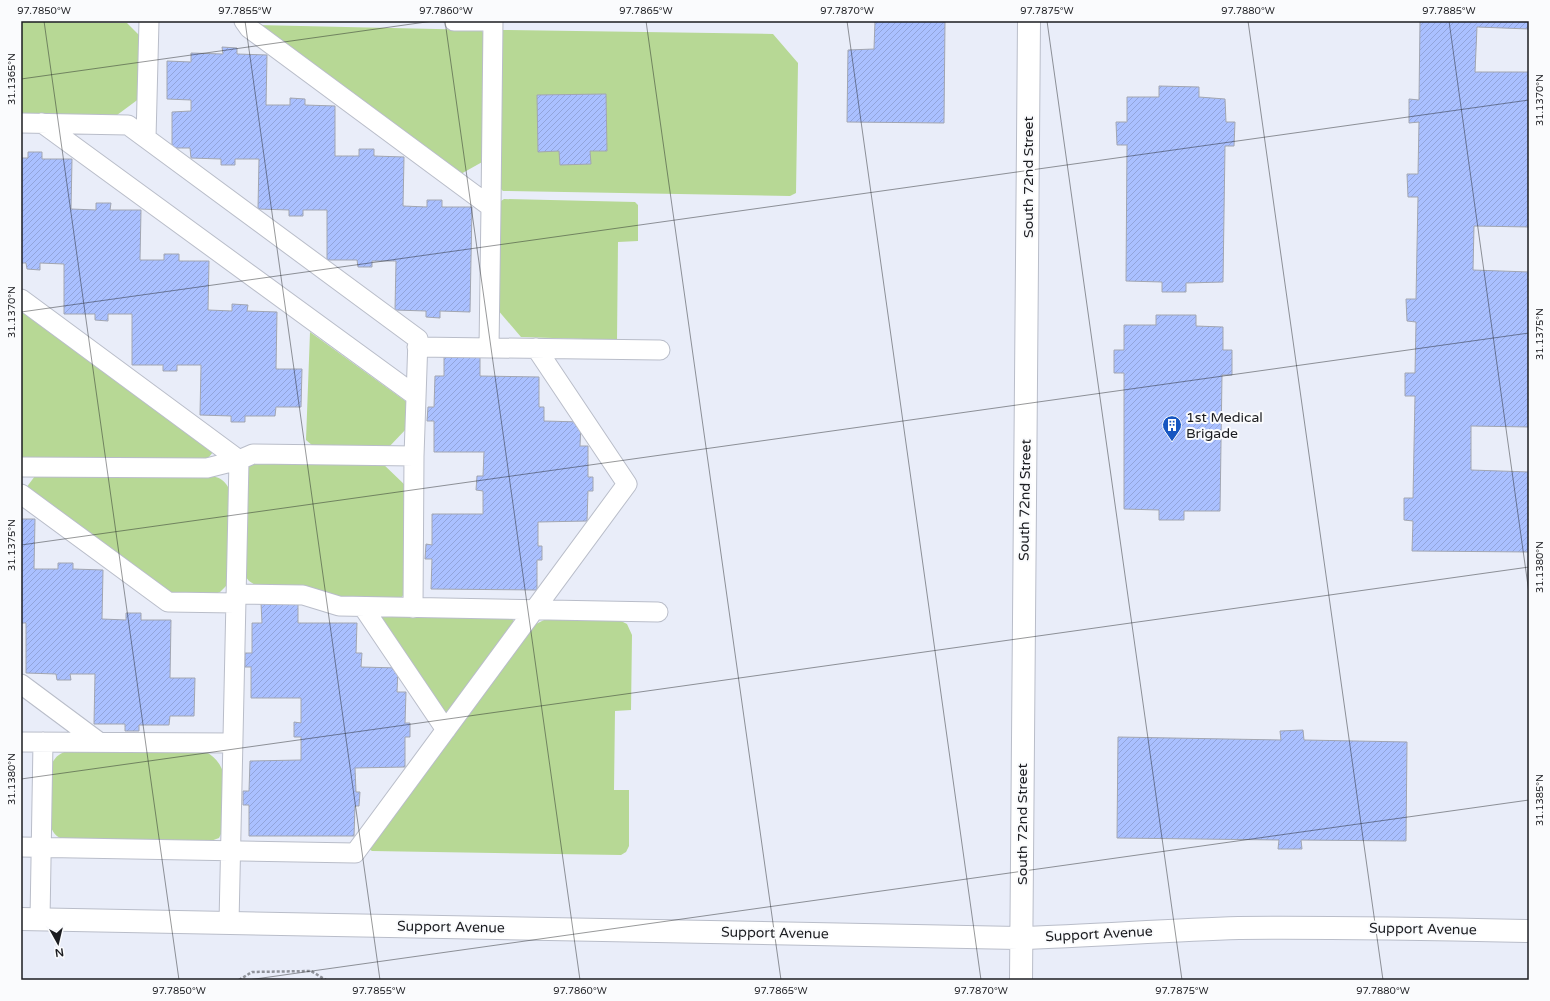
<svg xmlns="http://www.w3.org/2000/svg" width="1550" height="1001" font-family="'Varela Round',sans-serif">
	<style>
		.park { fill: #b7d895 }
		.building { fill: url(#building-hatch); stroke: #a2a6b1 }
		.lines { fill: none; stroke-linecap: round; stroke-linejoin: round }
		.pedestrian-casing { stroke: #b9bdc9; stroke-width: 21 }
		.minor-casing { stroke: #b9bdc9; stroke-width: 24 }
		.tertiary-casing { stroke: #b9bdc9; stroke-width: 24 }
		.path { stroke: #8f929a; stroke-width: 2.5; stroke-dasharray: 3 2; stroke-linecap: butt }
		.pedestrian { stroke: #fff; stroke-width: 19 }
		.minor { stroke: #fff; stroke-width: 22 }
		.tertiary { stroke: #fff; stroke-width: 22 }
		.ticks { fill: none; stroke: #1b1c20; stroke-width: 1; stroke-opacity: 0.45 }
		.labels { text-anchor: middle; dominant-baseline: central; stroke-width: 4; stroke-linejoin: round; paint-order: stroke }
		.street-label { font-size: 14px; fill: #1b1c20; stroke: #fafbfd }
		.poi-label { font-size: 14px; fill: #1b1c20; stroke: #fafbfd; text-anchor: start }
		.neatline { fill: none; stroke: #1b1c20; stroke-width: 1.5 }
		.ticks-label { font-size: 10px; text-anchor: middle; fill: #1b1c20 }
	</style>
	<defs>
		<pattern id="building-hatch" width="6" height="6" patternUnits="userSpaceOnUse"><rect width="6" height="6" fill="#aac0ff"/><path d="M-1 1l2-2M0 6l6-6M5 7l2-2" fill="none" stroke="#92a4da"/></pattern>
	</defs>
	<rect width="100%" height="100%" fill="#e9edf9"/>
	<path class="park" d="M21,22l106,1 12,12 1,63 -27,20 -92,-1z
		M256,25l225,5 3,4v127l-25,14z
		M502,30l271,4 25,29 -2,130 -6,3 -287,-5 -5,-5z
		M504,199l131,3 3,3v36l-20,1 -1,98 -96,-3 -24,-28 1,-106z
		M21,310l192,142 -8,10 -184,-4z
		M310,332l98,71 -1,25 -19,20 -75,-2 -7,-6z
		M256,461l125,1 25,24 -1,107 -5,6 -61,-2 -82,-11 -8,-5 -4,-5 3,-109z
		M38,472l173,4c8,1 13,4 17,11v91l-2,8 -6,6 -10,4 -40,-2 -144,-106z
		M377,616l135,2 3,6 -69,92z
		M555,618l62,1 10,5 5,11 -1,75 -16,1 -1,79h15v56l-3,6 -5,3 -249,-4 -3,-2 165,-224 12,-6z
		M70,750l135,1c10,6 15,12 19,23l-1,56 -4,8 -11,4 -142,-1c-11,-5 -14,-8 -16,-19l1,-56c4,-10 9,-13 19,-16z"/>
	<path class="building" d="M875,21h70l-1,102 -97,-1 1,-72 26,-1z
		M1420,21h109v8l-52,-2 -2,45h54v155l-55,-1 -1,44 56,2v155l-58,-1v44l58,2v80l-117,-1 1,-30 -9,-1v-22h9l2,-102h-10v-23h10l1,-51 -9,-1 -1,-22h10l2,-102h-10l-1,-23h11l1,-52 -10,1v-24l10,1z
		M222,47l15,1v6l30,1 -1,50h24v-7l15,1v6l30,1v50h24v-7h15v7l30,1 -1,49 24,1v-7h15v7h30l-2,105 -30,-1v7l-14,-1v-6l-31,-1 1,-49h-24v6h-14l-1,-7h-30v-50h-24v6h-14v-6l-31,-1 1,-50h-24v6h-14v-6l-30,-1 -1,-10h-18v-36l19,-1v-11l-24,-1v-38l24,1v-9l32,1z
		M1159,86l40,1v10l26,2 1,23h9l-1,24h-9l-2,136 -37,1v9h-24v-10l-36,-1 1,-136h-10l-1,-23h11v-25h32z
		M606,94l1,57h-17l1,13 -31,1 -1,-14 -21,1 -1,-57z
		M28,152h14v7h30l-1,50 25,1v-7h15l-1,7h31l-1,50h24v-6h15v7h30l-1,49 24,1v-7l16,1 -1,6 30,1 -1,57h26l-1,38h-25l-1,9h-30v6h-14v-6l-31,-1 1,-50h-24v6h-14v-6h-31v-51h-24v7l-13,-1v-6h-31v-50l-24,-1v7l-13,-1 -1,-6h-5v-105h7z
		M1156,315h40v11l27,1v23h9v25h-10l-2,136h-36v9h-25v-10l-35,-1v-136h-10v-23h10v-25h32z
		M444,357h36v19l59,1v30h5v14l37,1 -1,24h8v31h5v14h-5l-1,30 -49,1v24h4v14h-5v30l-106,-1 1,-30h-7l1,-15 6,1v-31h51v-23l-7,-1 1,-14h6l1,-24h-50v-31h-7l1,-14h6l1,-31h9z
		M21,519h14l-1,50h24v-6h15v6l30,1 -1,49 24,1v-7h15v7h30l-1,58h25l-1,38h-24l-1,9h-30v6h-14v-7h-31l1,-50h-25l1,6h-14l-1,-6 -30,-1v-50h-5z
		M261,603l37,1v19h59l-1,30h6l-1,14 37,1 -1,24h9l-1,31h5v14h-5v30l-50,1 1,24h4l-1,14h-4l-1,30h-105v-31h-6v-14h6l1,-30 51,-1v-23h-7v-15l7,1v-25h-50v-31h-6v-14h7v-30h10z
		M1303,730l1,10 103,2 -1,99 -105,-1 1,9h-24l1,-9 -162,-2 1,-101 163,3 -1,-9z"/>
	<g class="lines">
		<defs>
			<path id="pedestrian" d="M244,21l5,7 242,179 -2,141
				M454,21h39l-2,186
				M21,123l107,2 290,214 -4,117 -161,-2 -14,6 -10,463
				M42,123l374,273
				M146,138l3,-117
				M21,299l218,161
				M417,347l243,3
				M21,467l186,1 32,-8
				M21,494l147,108 67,1
				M236,594l67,1 36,11 319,6
				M363,607l83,123
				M413,608l1,-152
				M21,684l78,58
				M21,742l212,1
				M21,847l334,6 272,-369 -91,-136
				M40,920l3,-178"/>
			<path id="minor" d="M1022,938c72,-2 144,-8 217,-10 97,-1 193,1 290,3"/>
			<path id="tertiary" d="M21,919l1001,19
				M1021,980l8,-959"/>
		</defs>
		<use href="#pedestrian" class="pedestrian-casing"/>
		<use href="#minor" class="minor-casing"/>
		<use href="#tertiary" class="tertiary-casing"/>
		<path class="path" d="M239,980l13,-8 59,-1 15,9"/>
		<use href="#pedestrian" class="pedestrian"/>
		<use href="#minor" class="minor"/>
		<use href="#tertiary" class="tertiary"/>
	</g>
	<path class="ticks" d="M44,21l135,959M245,21l135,959M445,21l135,959M646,21l135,959M847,21l134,959M1047,21l135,959M1248,21l135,959M1449,21l80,572M21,79l412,-58M21,312l1508,-212M21,545l1508,-212M21,779l1508,-212M248,980l1281,-180"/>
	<defs>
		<symbol id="building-pin" viewBox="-11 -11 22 30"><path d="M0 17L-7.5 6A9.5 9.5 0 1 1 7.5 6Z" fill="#1656c1" stroke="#fafbfd"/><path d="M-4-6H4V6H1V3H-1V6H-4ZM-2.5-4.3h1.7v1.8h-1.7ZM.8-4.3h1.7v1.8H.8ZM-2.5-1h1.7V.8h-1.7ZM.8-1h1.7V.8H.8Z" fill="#fff"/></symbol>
	</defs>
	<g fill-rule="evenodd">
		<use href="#building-pin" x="1161" y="414" width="22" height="30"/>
	</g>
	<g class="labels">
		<g class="street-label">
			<text transform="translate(1028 177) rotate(-90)">South 72nd Street</text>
			<text transform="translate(1025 500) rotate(-89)">South 72nd Street</text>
			<text transform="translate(1022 824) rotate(-90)">South 72nd Street</text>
			<text transform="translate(451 927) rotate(1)">Support Avenue</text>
			<text transform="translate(1423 929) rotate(1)">Support Avenue</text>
			<text transform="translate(775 933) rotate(1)">Support Avenue</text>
			<text transform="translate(1099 934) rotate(-3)">Support Avenue</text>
		</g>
		<g class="poi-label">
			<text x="1186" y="417">1st Medical<tspan x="1186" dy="16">Brigade</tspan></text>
		</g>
	</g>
	<rect width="1550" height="1001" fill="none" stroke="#fafbfd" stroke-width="44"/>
	<g transform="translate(58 943) rotate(172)" stroke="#fafbfd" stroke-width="3" paint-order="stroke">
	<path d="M0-3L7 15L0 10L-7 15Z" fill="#1b1c20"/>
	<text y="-6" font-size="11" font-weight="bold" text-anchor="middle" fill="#1b1c20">N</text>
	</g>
	<rect x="22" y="22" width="1506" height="957" class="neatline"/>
	<g class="ticks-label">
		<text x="44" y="14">97.7850°W</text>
		<text x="245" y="14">97.7855°W</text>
		<text x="446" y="14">97.7860°W</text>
		<text x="646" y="14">97.7865°W</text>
		<text x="847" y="14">97.7870°W</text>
		<text x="1047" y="14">97.7875°W</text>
		<text x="1248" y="14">97.7880°W</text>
		<text x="1449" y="14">97.7885°W</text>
		<text transform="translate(11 79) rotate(-90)" y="4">31.1365°N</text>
		<text transform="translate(1539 100) rotate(-90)" y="4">31.1370°N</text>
		<text transform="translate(11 312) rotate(-90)" y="4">31.1370°N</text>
		<text transform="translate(1539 334) rotate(-90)" y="4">31.1375°N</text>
		<text transform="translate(11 545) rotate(-90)" y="4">31.1375°N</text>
		<text transform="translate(1539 567) rotate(-90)" y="4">31.1380°N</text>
		<text transform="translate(11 779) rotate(-90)" y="4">31.1380°N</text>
		<text transform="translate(1539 800) rotate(-90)" y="4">31.1385°N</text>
		<text x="179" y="994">97.7850°W</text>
		<text x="379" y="994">97.7855°W</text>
		<text x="580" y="994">97.7860°W</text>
		<text x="781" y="994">97.7865°W</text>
		<text x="981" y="994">97.7870°W</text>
		<text x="1182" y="994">97.7875°W</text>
		<text x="1383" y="994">97.7880°W</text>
	</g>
</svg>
